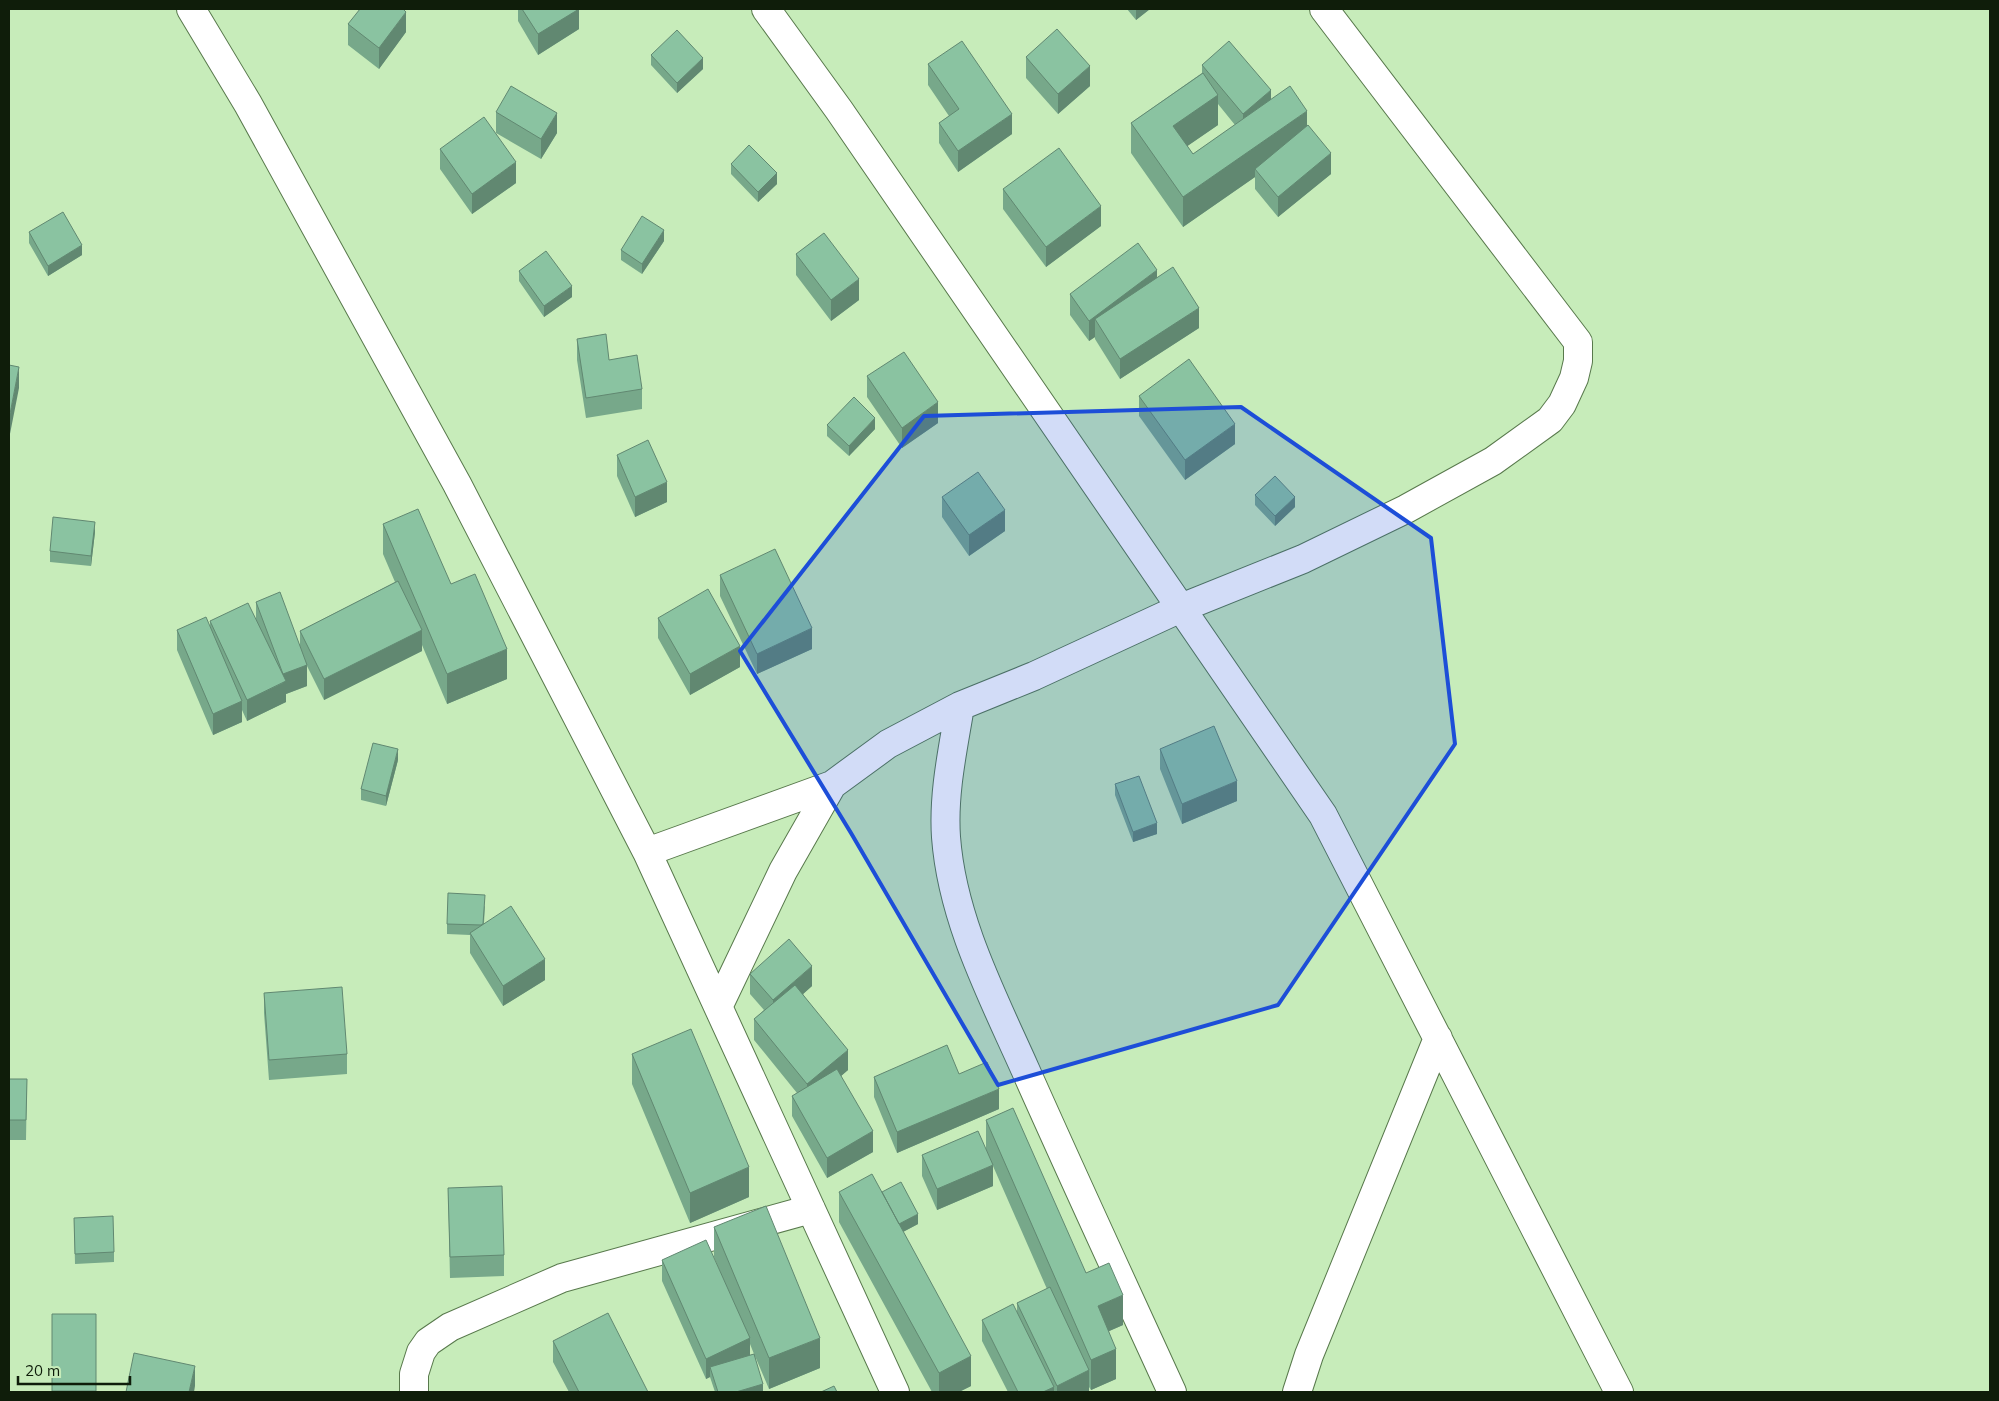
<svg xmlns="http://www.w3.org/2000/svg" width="1999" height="1401" font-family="Mulish,sans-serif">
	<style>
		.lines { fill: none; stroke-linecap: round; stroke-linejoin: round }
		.minor-casing { stroke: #58794c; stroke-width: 30 }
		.minor { stroke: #fff; stroke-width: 28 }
		.wall { fill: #77a88a; fill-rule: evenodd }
		.shaded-wall { fill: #618871 }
		.building { fill: #8ac3a1; stroke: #618871 }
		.marked { fill: #1d4ed8; fill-opacity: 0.2; stroke: #1d4ed8; stroke-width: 4; stroke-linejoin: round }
	</style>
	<rect width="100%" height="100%" fill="#c7ecba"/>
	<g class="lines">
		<defs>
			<path id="minor" d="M191,9l57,95 209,380 190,368 248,540
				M766,9l73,101 484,705 296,577
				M960,706c-7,43 -17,87 -14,131 6,82 46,158 79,232 48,108 98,216 147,323
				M647,852l185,-67
				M719,1005l64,-134 49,-86 56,-41 72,-38 74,-30 147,-68 122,-49 103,-50 87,-48 57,-41 12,-16 12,-26 4,-17v-19l-254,-333
				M414,1392v-18l7,-22 7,-10 22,-15 112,-49 249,-69
				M1297,1392l12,-37 129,-317"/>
		</defs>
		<use href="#minor" class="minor-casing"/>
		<use href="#minor" class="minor"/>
	</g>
	<path class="wall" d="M518,9h61v20l-41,26 -20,-34z
		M1127,9h23l-14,11z
		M348,24l58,8 -27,37 -31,-24z
		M651,55l52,14 -26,24 -26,-28z
		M1026,57l64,29 -32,28 -32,-36z
		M928,64l84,70 -54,38 -19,-29v-20l10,-7 -21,-31z
		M1202,65l69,34 36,27 24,48 -53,43 -23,-28v-12l-72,50 -52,-74v-30l71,-50zM1218,104l17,21 -42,29 -6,-8 31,-21z
		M496,112l61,21 -16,26 -45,-26z
		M440,149l76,34 -44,31 -32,-45z
		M731,164l46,20 -19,18 -27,-28z
		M1003,189l98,37 -55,41 -43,-58z
		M29,232l53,23 -34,21 -19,-33z
		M664,241l-22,33 -21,-14v-10z
		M796,254l63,46 -28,21 -35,-46z
		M519,271l53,26 -28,20 -25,-36z
		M1157,278l42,50 -79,51 -25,-40v-2l-6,4 -19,-26v-21z
		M577,339l32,21 33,29v20l-56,9 -9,-58z
		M867,376l71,47 -36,25 -35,-51z
		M1139,396l96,48 -50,36 -46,-64z
		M827,425l48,4 -26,27 -22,-20z
		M617,455l50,47 -32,15 -18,-41z
		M1255,495l40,12 -20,19 -20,-21z
		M942,497l63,34 -36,25 -27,-39z
		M383,524l68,60 56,95 -60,25 -25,-59v6l-98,49 -17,-34v20l-21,8v8l-39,19 -5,-11v12l-29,13 -36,-85v-20l33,-3v-6l46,-1v-18l44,43v-14l95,-49 -12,-28z
		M95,532l-4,34 -41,-4v-11z
		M720,575l92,74 -55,25 -37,-78z
		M658,618l82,49 -50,28 -32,-57z
		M1160,749l77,52 -55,23 -22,-55z
		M398,760l-12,46 -25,-6v-11z
		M1115,784l42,50 -24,8 -18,-47z
		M485,906l-1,17 61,57 -42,26 -33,-53v-18l-23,-1v-10z
		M750,974l62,12 -9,8 45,76 -7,6 32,76 -46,26 -35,-62v-20l5,-3 -43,-53v-21l10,-9 -14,-16z
		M264,993l83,61v20l-78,6 -5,-67z
		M632,1054l117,143 -59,26 -58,-139z
		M959,1074l40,35 -102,44 -23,-56v-20z
		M9,1079h18l-1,61h-17z
		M986,1120l100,153 37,52 -14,6 7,48 -25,11 -2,-3v4l-2,1h-79l-26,-51v-21l35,-7v-10l30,-14 -61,-139z
		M922,1155l71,31 -56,24 -15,-34z
		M448,1188l56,67v21l-54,2z
		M839,1192l43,1 36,31 -15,8 68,154 -12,6h-27l-93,-170z
		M74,1218l40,34v10l-39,2z
		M714,1227l106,141 -51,21 -14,-33 8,36h-48l-5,-15 -4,2 -44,-98v-21l62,21 -10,-24zM750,1344l4,10 -4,1z
		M52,1314h44v78h-44z
		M553,1341l95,51h-79l-16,-30z"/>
	<path class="shaded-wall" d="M579,9v20l-41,26v-21z
		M1136,9h14l-14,11z
		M406,12v20l-27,37v-21z
		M703,58v11l-26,24v-10z
		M1090,66v20l-32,28v-20z
		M1271,90v21l-28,24v-21z
		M1218,95v30l-45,31v-30z
		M1307,111v30l-52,28v8l-72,50v-30z
		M557,113v20l-16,26v-20z
		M1012,114v20l-54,38v-21z
		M1331,153v21l-53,43v-20z
		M516,162v21l-44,31v-20z
		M777,173v11l-19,18v-10z
		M1101,206v20l-55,41v-20z
		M664,230v11l-22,33v-10z
		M82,245v10l-34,21v-10z
		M1157,270v21l-62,28v18l-6,4v-20z
		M859,279v21l-28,21v-21z
		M572,286v11l-28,20v-11z
		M1199,308v20l-79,51v-20z
		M19,367v21l-10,51v-20z
		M938,402v21l-36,25v-20z
		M875,418v11l-26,27v-10z
		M1235,424v20l-50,36v-20z
		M667,482v20l-32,15v-20z
		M1295,497v10l-20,19v-10z
		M1005,510v21l-36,25v-21z
		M95,522v10l-4,34v-10z
		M812,628v21l-55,25v-20z
		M422,630v21l-98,49v-21z
		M740,646v21l-50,28v-21z
		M507,649v30l-60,25v-30z
		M307,665v21l-21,8v8l-39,19v-21l36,-17v-9z
		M242,701v21l-29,13v-21z
		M398,749v11l-12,46v-10z
		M1237,781v20l-55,23v-20z
		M1157,823v11l-24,8v-10z
		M545,959v21l-42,26v-20z
		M812,966v20l-39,35v-21z
		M848,1050v20l-41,35v-21z
		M999,1089v20l-102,44v-21z
		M873,1131v21l-46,26v-20z
		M993,1165v21l-56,24v-21z
		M749,1167v30l-59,26v-30z
		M918,1214v10l-19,10v-10z
		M1123,1295v30l-25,11v-30z
		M750,1338v21l-40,8v10l-4,2v-20z
		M820,1338v30l-51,21v-31z
		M1116,1349v30l-25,11v-30z
		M971,1356v30l-12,6h-20v-19z
		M195,1366v20l-1,6h-5z
		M1089,1370v21l-2,1h-30v-6z
		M763,1384v8h-27z
		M1054,1387v5h-11z"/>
	<path class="building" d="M360,9h43l3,3 -27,36 -31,-24z
		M522,9h57l-41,25z
		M1057,29l33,37 -32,28 -32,-37z
		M677,30l26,28 -26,25 -26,-28z
		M962,41l50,73 -54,37 -19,-28 20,-14 -31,-45z
		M1229,41l42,49 -28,24 -41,-49z
		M1203,73l15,22 -45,31 20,28 97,-68 17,25 -124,86 -52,-74z
		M511,86l46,27 -16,26 -45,-27z
		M484,117l32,45 -44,32 -32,-45z
		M1308,125l23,28 -53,44 -23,-28z
		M749,145l28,28 -19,19 -27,-28z
		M1059,148l42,58 -55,41 -43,-58z
		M63,212l19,33 -34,21 -19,-34z
		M642,216l22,14 -22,34 -21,-14z
		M824,233l35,46 -28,21 -35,-46z
		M1138,243l19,27 -68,51 -19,-27z
		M546,251l26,35 -28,20 -25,-35z
		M1173,267l26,41 -79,51 -25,-40z
		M606,334l3,26 28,-5 5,34 -56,9 -9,-59z
		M904,352l34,50 -36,26 -35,-52z
		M1189,359l46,65 -50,36 -46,-64z
		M9,365l10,2 -10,52z
		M854,397l21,21 -26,28 -22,-21z
		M648,440l19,42 -32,15 -18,-42z
		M978,472l27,38 -36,25 -27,-38z
		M1275,476l20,21 -20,19 -20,-21z
		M418,509l33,75 24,-10 32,75 -60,25 -64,-150z
		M53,517l42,5 -4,34 -41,-5z
		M775,549l37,79 -55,26 -37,-79z
		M398,581l24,49 -98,49 -24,-48z
		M708,589l32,57 -50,28 -32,-56z
		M280,592l27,73 -24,9 -27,-72z
		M248,603l38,78 -39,19 -37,-79z
		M206,617l36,84 -29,13 -36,-84z
		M1214,726l23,55 -55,23 -22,-55z
		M373,743l25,6 -12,47 -25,-7z
		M1139,776l18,47 -24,9 -18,-48z
		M448,893l37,2 -2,29 -2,1 -34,-1z
		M511,906l34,53 -42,27 -33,-53z
		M789,939l23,27 -39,34 -23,-26z
		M795,985l53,65 -41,34 -53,-65z
		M342,987l5,67 -78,6 -5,-67z
		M691,1029l58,138 -59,26 -58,-139z
		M947,1045l12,29 28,-12 12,27 -102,43 -23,-55z
		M837,1069l36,62 -46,27 -35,-62z
		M9,1079h18l-1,41h-17z
		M1013,1108l73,165 23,-10 14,32 -25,11 18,43 -25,11 -105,-240z
		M978,1131l15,34 -56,24 -15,-34z
		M872,1174l99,182 -32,17 -100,-181z
		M901,1182l17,32 -19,10 -17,-32z
		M502,1186l2,69 -54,2 -2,-69z
		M766,1206l54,132 -51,20 -55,-131z
		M113,1216l1,36 -39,2 -1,-36z
		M706,1240l44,98 -44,21 -44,-99z
		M1050,1287l39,83 -32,16 -40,-83z
		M1013,1304l41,83 -11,5h-25l-36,-72z
		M608,1313l40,79h-69l-26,-51z
		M52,1314h44v77h-44z
		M134,1353l61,13 -6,26h-63z
		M754,1354l9,30 -27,8h-18l-8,-25z
		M834,1386l3,6h-16z"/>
	<path class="marked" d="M1241,407l190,131 24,206 -177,261 -280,80 -147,-252 -111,-182 184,-235z"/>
	<rect width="1999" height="1401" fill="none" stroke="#0f1d0a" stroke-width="20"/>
	<path d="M18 1376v8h112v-8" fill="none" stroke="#0f1d0a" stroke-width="2.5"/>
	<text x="25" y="1376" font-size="15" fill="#0f1d0a" stroke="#c7ecba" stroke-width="4" paint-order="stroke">20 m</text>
</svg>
